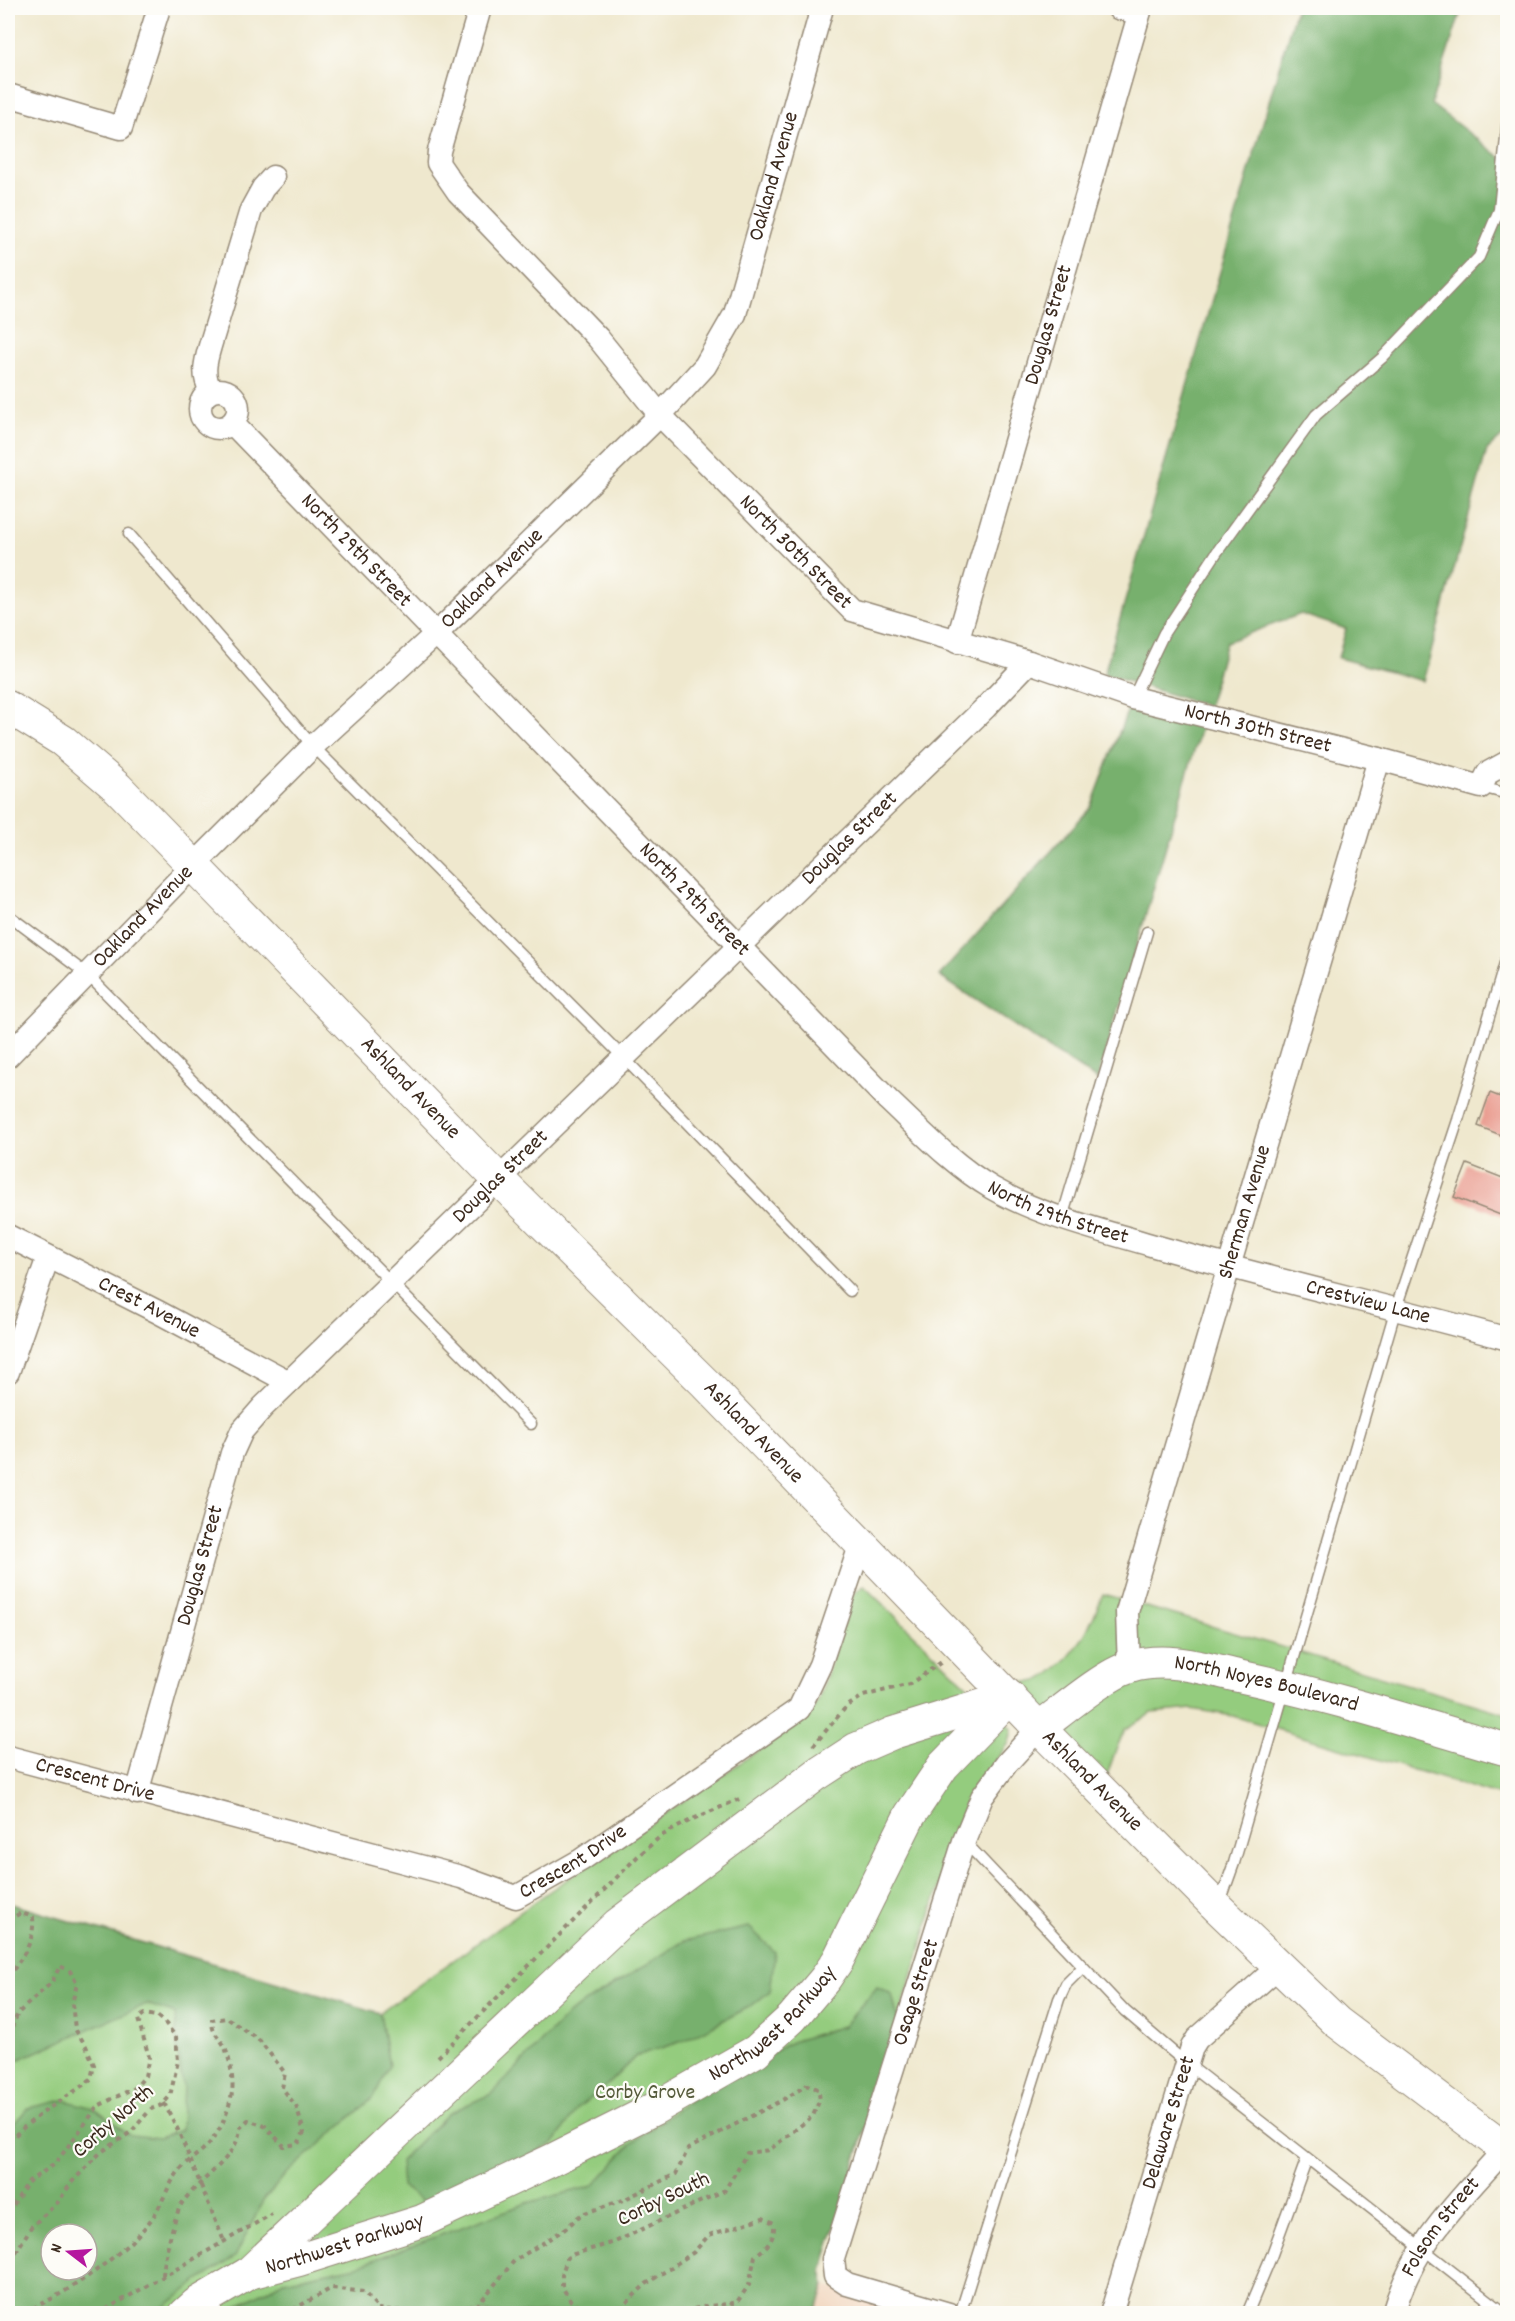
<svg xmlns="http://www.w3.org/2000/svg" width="1515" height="2321" font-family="Dekko,sans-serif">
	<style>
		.built { fill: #f1d5bd }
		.green { fill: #94cc7e; stroke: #687b4e; stroke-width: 1.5; fill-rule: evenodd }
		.forest { fill: #77b06d; stroke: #596d46; stroke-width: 1.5; fill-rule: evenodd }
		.building { fill: #ea9f93 }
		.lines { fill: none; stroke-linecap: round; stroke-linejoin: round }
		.lane-casing { stroke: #958976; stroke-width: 13 }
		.street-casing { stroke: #958976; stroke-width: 25 }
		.secondary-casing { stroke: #958976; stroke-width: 34 }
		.path { stroke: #958976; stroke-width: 4; stroke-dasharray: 4.5 4.5; stroke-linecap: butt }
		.lane { stroke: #fff; stroke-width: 10 }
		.street { stroke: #fff; stroke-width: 22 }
		.secondary { stroke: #fff; stroke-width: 32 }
		.labels { text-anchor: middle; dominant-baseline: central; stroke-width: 4.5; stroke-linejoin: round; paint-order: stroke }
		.street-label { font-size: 22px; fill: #3b2a1e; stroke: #fdfcf7 }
		.park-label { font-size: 22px; fill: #565b3b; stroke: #fdfcf7 }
	</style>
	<rect width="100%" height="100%" fill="#fdfcf7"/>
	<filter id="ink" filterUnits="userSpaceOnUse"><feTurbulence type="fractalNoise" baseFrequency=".0167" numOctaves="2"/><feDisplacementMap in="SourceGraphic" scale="12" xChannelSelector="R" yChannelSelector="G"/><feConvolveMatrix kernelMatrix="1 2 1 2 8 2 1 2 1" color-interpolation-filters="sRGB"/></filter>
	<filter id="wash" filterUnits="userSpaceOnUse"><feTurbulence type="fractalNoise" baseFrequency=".008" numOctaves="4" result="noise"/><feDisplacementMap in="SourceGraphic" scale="24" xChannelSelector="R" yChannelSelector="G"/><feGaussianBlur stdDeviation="1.35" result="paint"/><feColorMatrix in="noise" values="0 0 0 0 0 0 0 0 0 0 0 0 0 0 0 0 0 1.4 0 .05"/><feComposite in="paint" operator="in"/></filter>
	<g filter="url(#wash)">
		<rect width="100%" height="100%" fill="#efe8ce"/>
		<path class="built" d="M825,2285l94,28 -103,1z"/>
		<path class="green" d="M864,1586l148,143 -3,14 -33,45 -17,34 -137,449 3,14 -9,28h-808v-410l372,110 167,-120 258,-174 13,-17 35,-108zM51,2234h36v36h-36z
			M1103,1594l404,120v84l-274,-82 -41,-7 -40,4 -27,16 -10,23 -10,29 -89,-94 6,-6c13,3 20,-1 30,-9 27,-20 39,-47 51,-78z"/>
		<path class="forest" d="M1296,8h166l-31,96 76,58v270l-20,18 -64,231 -85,-23 8,-29 -45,-15 -75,28 -18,64 -104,-32z
			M1130,704l72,20 -105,356 -158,-104 152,-169z
			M8,1903l372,110 9,53 -15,31 -89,78 -22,26 -28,56 -37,24 -41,32h-149v-183l20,-22 36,-8 32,9 34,26 29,3 22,-8 2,-43 -6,-39 -2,-34 -28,-10 -139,60zM51,2234h36v36h-36z
			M749,1927l26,25 -5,39 -19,15 -68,35 -47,15 -29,29 -28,22 -25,36 -126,63 -26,-20 -2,-25 47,-47 46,-21 77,-81 114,-71z
			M877,1987l15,7 6,26 -76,251 3,14 -9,28 -594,1 62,-33 73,-15 170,-63 66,-17 38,-42 62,-46 98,-56 52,-16z"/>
		<g id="blocks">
			<path class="building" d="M1490,1093l18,7v38l-30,-12z
				M1467,1164l41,16v38l-54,-21z"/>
		</g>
	</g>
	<g filter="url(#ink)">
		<use href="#blocks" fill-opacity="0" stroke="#958976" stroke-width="1.5"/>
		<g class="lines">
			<defs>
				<path id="lane" d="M129,534l184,212 310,311 227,234
					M1133,698l31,-65 53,-81 99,-137 66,-57 97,-101 20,-47 9,-93
					M1481,787l27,7
					M8,915l80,60 443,449
					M1062,1218l85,-286
					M965,1842l160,169 61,52 320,251
					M1219,1905l15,-42 162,-555 62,-188 50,-167
					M960,2314l99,-315 7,-15 17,-17
					M1247,2314l24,-57 36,-99"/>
				<g id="street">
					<path id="s1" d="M480,8l-41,143 -1,12 20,29 140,146 62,77 192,195 177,52 104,36 246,61 102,28 7,-14 20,-11"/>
					<path d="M1118,8l21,5"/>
					<path d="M8,95l113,33 38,-120"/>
					<circle cx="219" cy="409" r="19"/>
					<path d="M211,391c-9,-16 -6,-28 -1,-45l41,-136 12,-22 10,-11"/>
					<path id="s2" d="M232,423l656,677c33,31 65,65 104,88 49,28 105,41 159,57 118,34 238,61 357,94"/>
					<path id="s3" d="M957,642l184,-634"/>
					<path id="s4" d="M8,1056l167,-172 138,-138 123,-112 224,-219 45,-49 30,-52 87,-306"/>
					<path id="s5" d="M8,1236l150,76 131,70"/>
					<path d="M8,1372l40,-115"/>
					<path id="s6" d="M1129,1667l-2,-55 252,-853"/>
					<path id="s7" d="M8,1757l453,120 55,20 65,-37 218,-151 21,-44 41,-122"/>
					<path id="s8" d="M137,1793l95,-340 10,-22 21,-24 723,-700 43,-45"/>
					<path id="s9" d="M949,2314l-102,-30 -12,-8 -2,-17 131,-418 18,-44 25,-34 32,-35"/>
					<path id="s10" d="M1111,2314l81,-267 5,-8 82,-73"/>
					<path id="s11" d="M1393,2314c20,-71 65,-112 112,-165"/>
				</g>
				<g id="secondary">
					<path id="s12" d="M8,707l55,34 55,47 381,392 206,203 334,345 179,180 119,114 171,129"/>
					<path id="s13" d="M1039,1728c23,-17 65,-53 91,-61 36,-11 73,1 108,9 91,19 180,48 270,74"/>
					<path d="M252,2270l366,-346 198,-149 40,-26 37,-16 113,-35"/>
					<path id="s14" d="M185,2314l11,-10 53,-31 50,-13 123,-39 128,-60 104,-52 102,-58 36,-33 33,-39 13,-19 72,-145 33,-49 67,-69"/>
				</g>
			</defs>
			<use href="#lane" class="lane-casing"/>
			<use href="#street" class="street-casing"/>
			<use href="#secondary" class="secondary-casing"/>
			<path class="path" d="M813,1746l33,-39 17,-11 47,-12 33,-23
				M8,1920l13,-7 12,4c2,26 -11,40 -25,60
				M8,2036l10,-23 34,-31 8,-16 10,5 7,13 -5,19 3,26 11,17 8,19 -3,14c-28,22 -59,37 -83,64
				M438,2057l199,-200 24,-21 32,-17 49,-21
				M164,2103l14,27 46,111
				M8,2213l21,-32 26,-17 43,-58 38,-19 9,-11 4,-19 -11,-38 6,-5 13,2 9,8 10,13 2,24 -8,35 -8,9 -11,4 -20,23 -31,21 -28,29 -14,20 -27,25 -16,27 -7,6
				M16,2314c40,-11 109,-60 134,-93 12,-15 17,-36 30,-51 7,-9 19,-16 27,-24 14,-15 21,-33 25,-53 2,-13 -2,-34 -7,-45 -5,-13 -13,-12 -13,-28l15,-2 33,23 25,32 -3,15 14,18 8,26 -6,12 -14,2 -19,-20 -17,-6 -8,8c-2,30 -41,51 -58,75 -8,13 -18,56 -19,72
				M98,2314l174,-100
				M285,2314l47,-26 32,4 14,17 38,3 61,-6 37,-45 51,-32 17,-15 41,-14 53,-26 12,-25 98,-51 21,-13 11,4 2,10 -7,17 -44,34 -22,3 -22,37 -110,52 -41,12 -7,4 -5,16v13l9,14 11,6 20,4 21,-5 23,-22 48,-32 15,-17 54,-17 11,5c1,17 -6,23 -19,33l-6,29 -12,17c-18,5 -38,2 -55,12"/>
			<use href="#lane" class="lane"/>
			<use href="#street" class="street"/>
			<use href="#secondary" class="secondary"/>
		</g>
	</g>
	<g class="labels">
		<g class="street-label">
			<text stroke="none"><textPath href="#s4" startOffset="1184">Oakland Avenue</textPath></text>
			<text stroke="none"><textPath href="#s3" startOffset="330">Douglas Street</textPath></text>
			<text stroke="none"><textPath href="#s2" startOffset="178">North 29th Street</textPath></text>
			<text stroke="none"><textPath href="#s1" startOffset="690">North 30th Street</textPath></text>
			<text stroke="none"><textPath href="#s4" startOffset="680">Oakland Avenue</textPath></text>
			<text stroke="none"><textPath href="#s1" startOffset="1194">North 30th Street</textPath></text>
			<text stroke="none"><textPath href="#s8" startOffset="1226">Douglas Street</textPath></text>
			<text stroke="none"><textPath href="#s2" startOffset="664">North 29th Street</textPath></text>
			<text stroke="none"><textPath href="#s4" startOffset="194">Oakland Avenue</textPath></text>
			<text stroke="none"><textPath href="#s12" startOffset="556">Ashland Avenue</textPath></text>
			<text stroke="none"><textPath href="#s8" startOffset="740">Douglas Street</textPath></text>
			<text stroke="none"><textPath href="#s2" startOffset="1150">North 29th Street</textPath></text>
			<text stroke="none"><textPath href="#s6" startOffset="472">Sherman Avenue</textPath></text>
			<text stroke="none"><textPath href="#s2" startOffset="1473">Crestview Lane</textPath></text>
			<text stroke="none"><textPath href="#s5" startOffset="158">Crest Avenue</textPath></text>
			<text stroke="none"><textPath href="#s12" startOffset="1042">Ashland Avenue</textPath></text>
			<text stroke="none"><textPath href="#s8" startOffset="236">Douglas Street</textPath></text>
			<text stroke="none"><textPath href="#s13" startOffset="249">North Noyes Boulevard</textPath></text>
			<text stroke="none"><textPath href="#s7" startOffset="90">Crescent Drive</textPath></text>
			<text stroke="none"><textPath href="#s12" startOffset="1528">Ashland Avenue</textPath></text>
			<text stroke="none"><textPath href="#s7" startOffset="594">Crescent Drive</textPath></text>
			<text stroke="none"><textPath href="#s9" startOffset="417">Osage Street</textPath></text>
			<text stroke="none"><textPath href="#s14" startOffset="662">Northwest Parkway</textPath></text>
			<text transform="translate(114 2122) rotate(-41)">Corby North</text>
			<text stroke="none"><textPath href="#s10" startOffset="200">Delaware Street</textPath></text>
			<text transform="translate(664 2200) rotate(-26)">Corby South</text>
			<text stroke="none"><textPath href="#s11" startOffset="100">Folsom Street</textPath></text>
			<text stroke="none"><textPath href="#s14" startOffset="176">Northwest Parkway</textPath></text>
		</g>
		<g class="park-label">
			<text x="645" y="2093">Corby Grove</text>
		</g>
	</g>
	<rect width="1515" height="2321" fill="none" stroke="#fdfcf7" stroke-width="30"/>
	<g transform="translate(69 2252) rotate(287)"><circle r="28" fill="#fdfcf7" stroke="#afa8a0" stroke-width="1.5"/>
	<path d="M0-4.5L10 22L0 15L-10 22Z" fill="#b5179e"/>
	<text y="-9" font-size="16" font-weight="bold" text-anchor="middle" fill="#3b2a1e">N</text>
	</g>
</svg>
